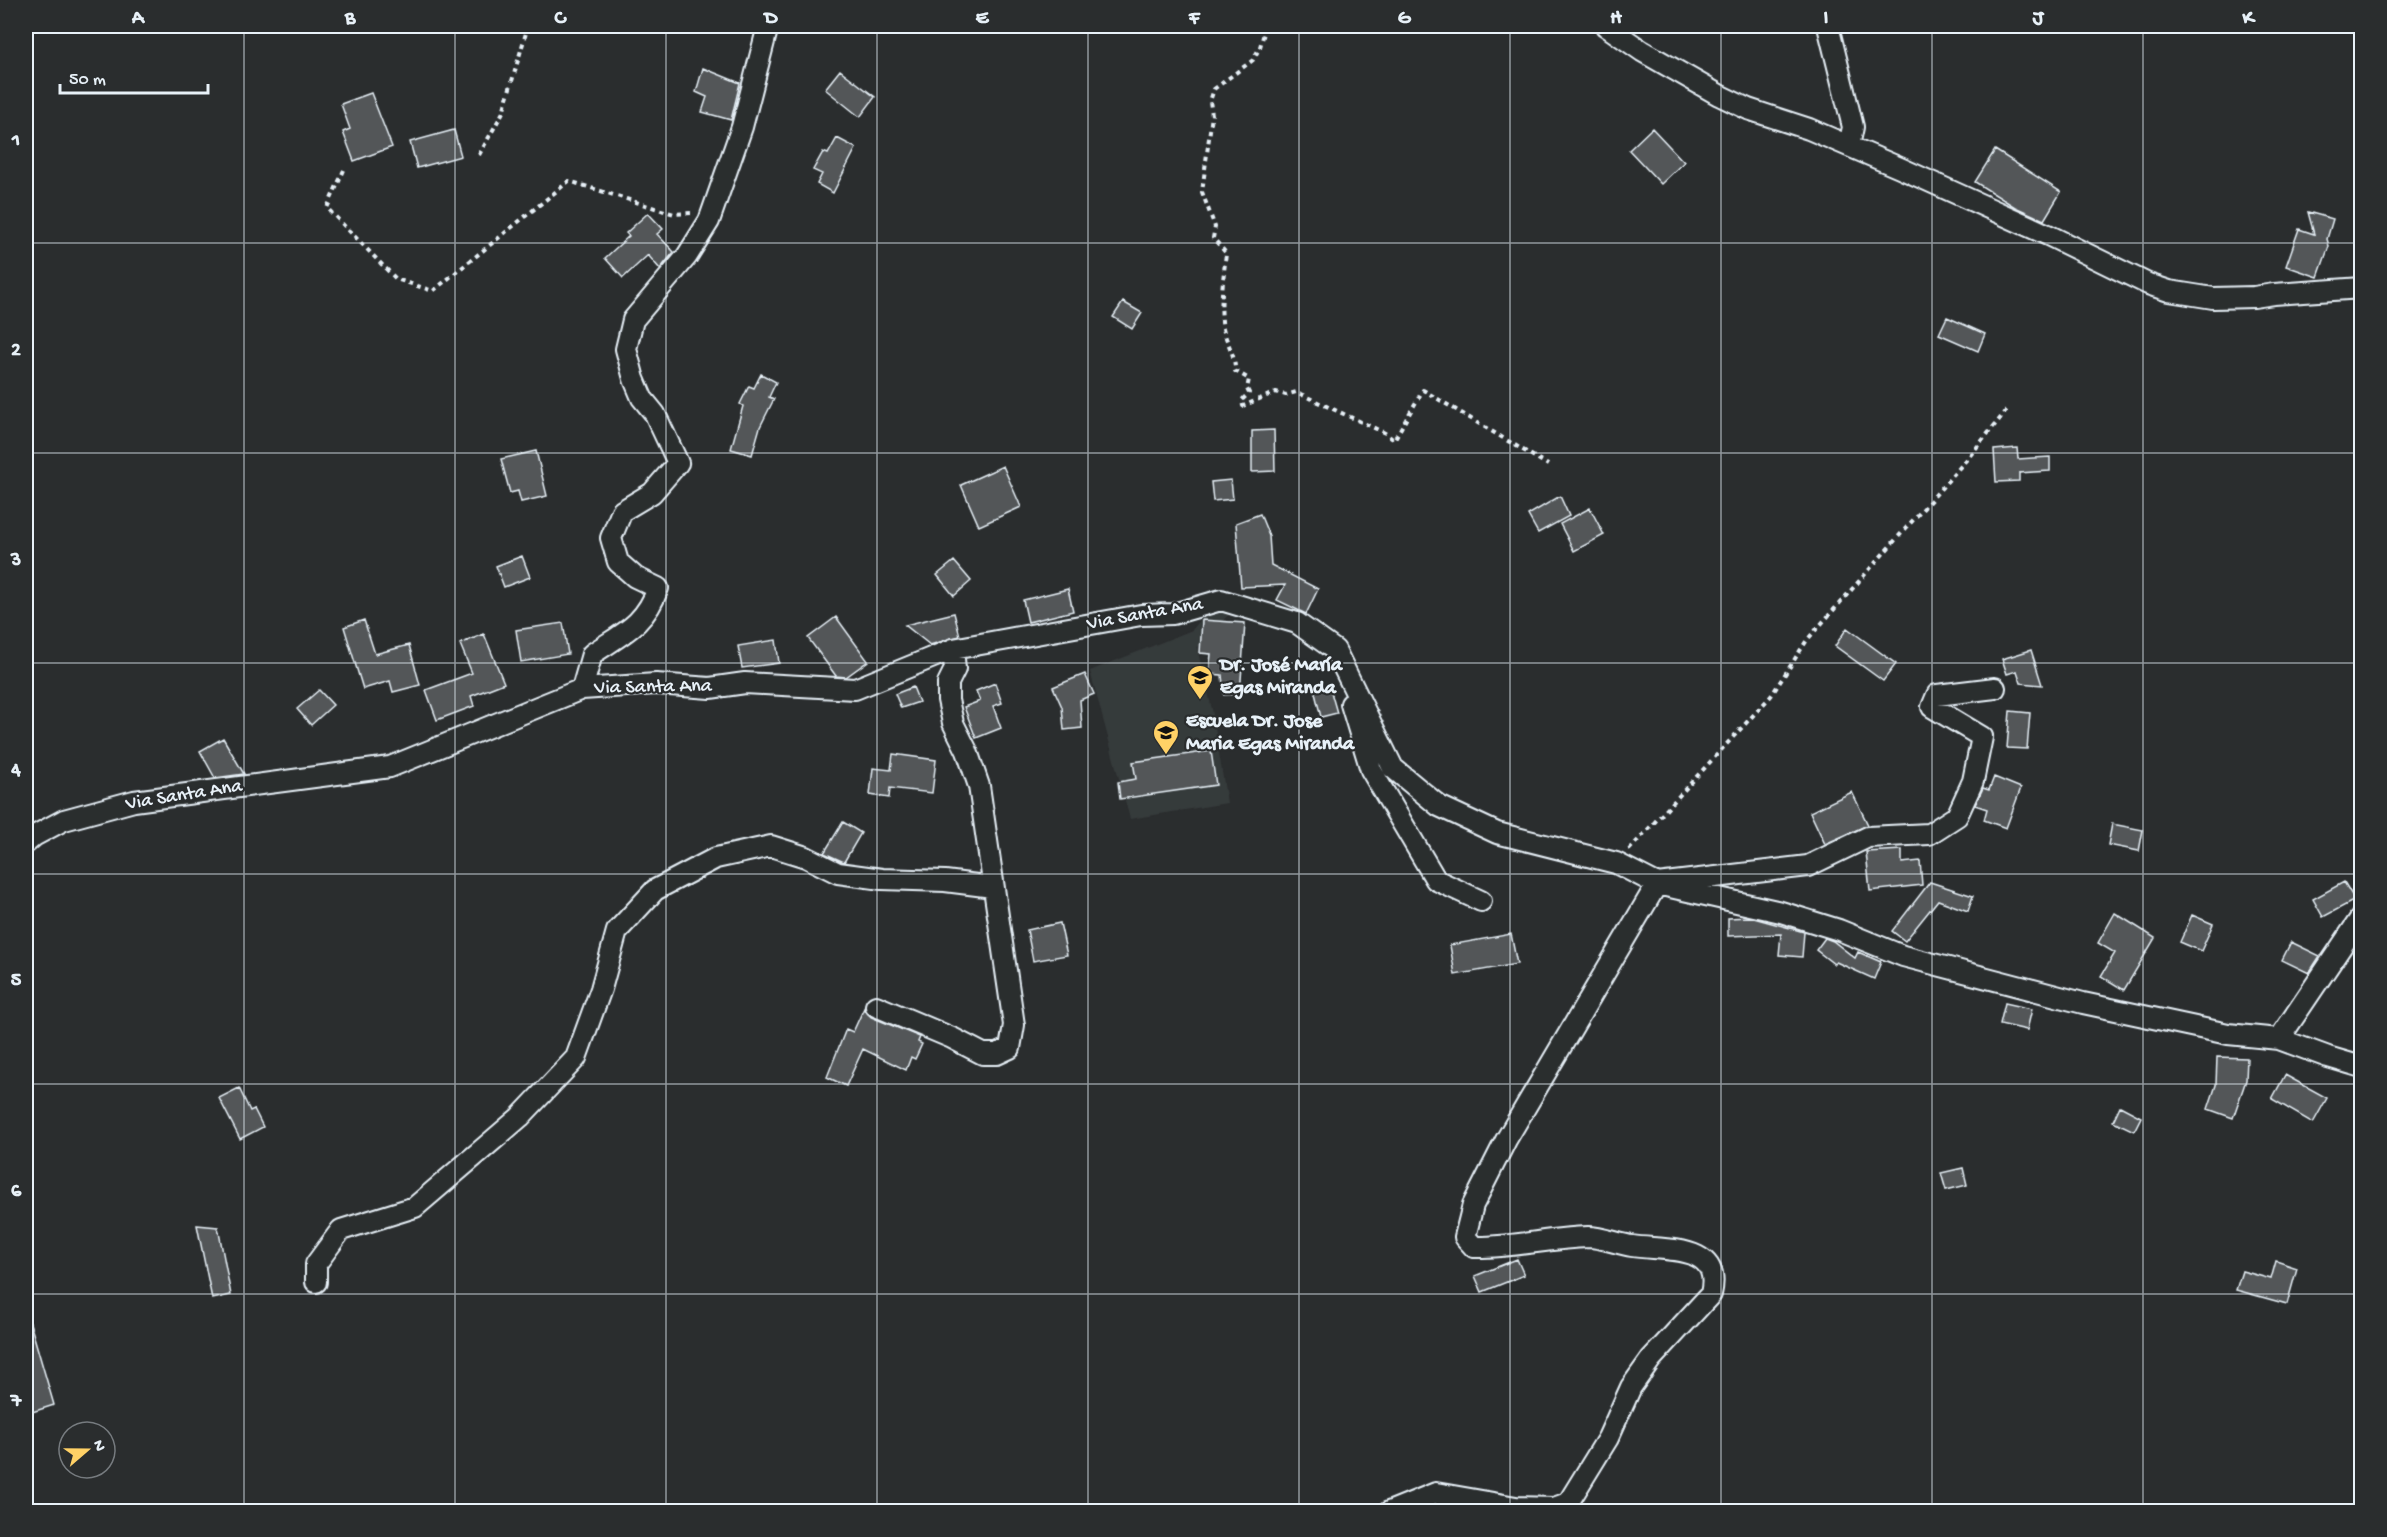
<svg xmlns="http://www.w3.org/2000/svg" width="2387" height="1537" font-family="'Gochi Hand',sans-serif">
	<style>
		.built { fill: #363a3b }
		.building { fill: #535759; stroke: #e8f1f8; stroke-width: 1.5 }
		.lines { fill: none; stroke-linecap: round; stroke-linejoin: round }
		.minor-casing { stroke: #e8f1f8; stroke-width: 24 }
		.path { stroke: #e8f1f8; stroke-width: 4; stroke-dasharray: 4.5 4.5; stroke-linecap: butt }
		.minor { stroke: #2a2d2e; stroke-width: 20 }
		.grid { fill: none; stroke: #e8f1f8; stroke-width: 1.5; stroke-opacity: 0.55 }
		.labels { text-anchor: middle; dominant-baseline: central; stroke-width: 4.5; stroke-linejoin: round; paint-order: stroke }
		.street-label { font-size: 20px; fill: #e8f1f8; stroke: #2a2d2e }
		.poi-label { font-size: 20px; font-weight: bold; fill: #e8f1f8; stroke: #2a2d2e; text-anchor: start }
		.neatline { fill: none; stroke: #e8f1f8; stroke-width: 2 }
		.grid-label { font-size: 20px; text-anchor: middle; font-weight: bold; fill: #e8f1f8 }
	</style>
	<rect width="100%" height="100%" fill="#2a2d2e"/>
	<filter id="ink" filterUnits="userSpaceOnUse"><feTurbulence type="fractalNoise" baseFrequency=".0167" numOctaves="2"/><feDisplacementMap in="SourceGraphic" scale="12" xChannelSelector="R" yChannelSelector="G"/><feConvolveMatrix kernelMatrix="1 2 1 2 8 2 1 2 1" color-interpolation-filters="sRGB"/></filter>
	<g filter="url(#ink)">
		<path class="built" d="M1210,609l20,4 -33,35 15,61 15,94 -97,16 -40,-148 102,-41z"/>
		<path class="building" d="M703,68l37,15 -9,37 -29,-8 5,-15 -11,-5z
			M840,70l35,27 -15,20 -35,-28z
			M371,93l21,54 -38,14 -11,-29 7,-3 -9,-25z
			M1652,128l32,34 -23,22 -32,-34z
			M454,130l7,26 -44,12 -7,-26z
			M837,138l19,10 -23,45 -16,-9 5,-10 -9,-4 10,-18 5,2z
			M1995,150l66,42 -17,28 -29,-13 -40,-25z
			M2308,212l25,7 -6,20 2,7 -11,31 -32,-11 13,-37 15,5z
			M648,213l15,16 -6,5 17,18 -14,17 -12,-14 -25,23 -18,-20 24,-22 -3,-3z
			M1123,302l19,11 -10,16 -19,-12z
			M1947,317l38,17 -7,17 -39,-17z
			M761,374l15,8 -7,15 5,2 -14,28 -8,28 -21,-6 12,-43 -3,-2 9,-18 5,2z
			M1274,430l1,41 -23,1v-41z
			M2017,448l1,11 32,-2v14l-31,2v8l-23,1 -2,-32z
			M536,451l11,45 -26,6 -3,-11 -8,2 -9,-34z
			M1003,466l18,41 -42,19 -18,-41z
			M1231,480l2,19 -20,2 -2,-19z
			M1560,496l9,20 -31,17 -10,-18z
			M1590,508l14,27 -30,16 -14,-27z
			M1260,514l9,22 2,29 47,24 -12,25 -29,-14 8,-15 -44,2 -5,-64z
			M522,556l8,21 -26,10 -8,-21z
			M954,561l17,20 -17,15 -17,-21z
			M1068,589l5,22 -45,11 -5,-22z
			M954,613l6,23 -30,9 -25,-20z
			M836,617l32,44 -22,16 -10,-1 -28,-38z
			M364,620l11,34 34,-9 11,40 -27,7 -3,-11 -27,8 -19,-62z
			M1202,620l43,3 -5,71 -16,1 -2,-20 -13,-1 2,-20 -11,-1z
			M563,623l5,31 -47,8 -5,-32z
			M1847,628l49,36 -13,17 -48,-35z
			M484,634l20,49 -33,13 3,10 -37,14 -11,-30 46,-17 -12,-29z
			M776,640l3,23 -37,5 -4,-22z
			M2031,650l11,35 -21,-2 -4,-12 -10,3 -5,-15z
			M1085,674l9,20 -14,6 2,28 -18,2 -2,-23 -9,-20z
			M995,683l7,20 -9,3 8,22 -25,10 -12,-31 16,-6 -4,-10z
			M1329,685l8,28 -16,4 -7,-28z
			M913,687l6,15 -18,6 -6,-14z
			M319,690l14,15 -22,20 -14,-16z
			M2010,711l20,2 -3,36 -20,-1z
			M223,738l21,36 -29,4 -15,-27z
			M1211,751l5,34 -96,14 -2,-17 18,-3 -3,-17z
			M893,754l43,6 -4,33 -42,-5 -1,10 -19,-3 3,-27 18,2z
			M1994,777l27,11 -15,40 -22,-8 3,-11 -12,-4 8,-17 6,2z
			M1852,792l16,33 -43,19 -15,-32z
			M843,822l18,11 -17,29 -20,-9z
			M2112,824l31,6 -4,21 -31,-6z
			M1902,850v13l18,-2 2,24 -52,6 -4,-39z
			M1930,882l43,14 -5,15 -30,-11 -33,41 -13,-10z
			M2344,882l11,18 -32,17 -10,-18z
			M2115,913l40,25 -31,52 -23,-14 14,-23 -17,-10z
			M2192,915l21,9 -12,27 -21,-9z
			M1750,917l54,15 -2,25 -23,-2 2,-21 -53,2v-18z
			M1060,923l7,32 -34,6 -6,-31z
			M1511,934l6,30 -62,11 -5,-30z
			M1825,938l8,3 22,17 3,-6 23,10 -7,17 -38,-17 -2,2 -18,-14z
			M2291,942l29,14 -11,17 -27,-13z
			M2005,1003l27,6 -5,21 -27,-6z
			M864,1008l7,9 49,20 -2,5 4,2 -7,15 -4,-2 -5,13 -43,-21 -17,37 -19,-9 19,-48 7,3z
			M2217,1057l30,1 -1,22 -13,38 -25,-9 8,-24z
			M2285,1075l42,23 -14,25 -41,-24z
			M239,1088l11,23 4,-2 9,18 -23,12 -21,-41z
			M2120,1106l21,11 -7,14 -21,-10z
			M1963,1168l4,17 -21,5 -5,-17z
			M197,1225l21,2 13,68 -19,4z
			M1517,1259l7,16 -42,17 -7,-16z
			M2276,1261l21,7 -10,36 -51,-14 6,-19 29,8z
			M30,1323l24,82 -28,9v-90z"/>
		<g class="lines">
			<defs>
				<path id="minor" d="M1606,26l36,25 77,44 29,14 61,20 91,39 148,67 100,49 21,7 44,7 41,-1 20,-3 88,-6
					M1828,26l25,101 -4,19
					M582,689l10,-35c31,-21 53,-29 66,-66l-23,-11 -17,-15 -7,-24 11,-27 30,-18 26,-30 -23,-49 -13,-16 -8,-19 -8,-30 7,-29 54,-64 22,-35 33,-94 26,-101
					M1351,704l20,66 65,110 45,21
					M26,843l8,-7 30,-16 70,-19 256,-34 192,-78 74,-5 54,4 35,-5 110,6 98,-40 188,-34 32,-1 48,-14 76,23 38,27 58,118 46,38 58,27 119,30 41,21 124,28 58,18 64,26 180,47 145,31 51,5 49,18 34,10
					M876,1006l76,32 31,16h14l13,-6 4,-23 -35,-239 -12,-35 -14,-28 -5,-23v-17l7,-14 -2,-20
					M2279,1039l83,-123
					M316,1282v-18l25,-34 74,-23 105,-90 56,-59 25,-69 16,-58 38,-41 61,-32 55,-12 35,11 32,16 44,6 63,2 48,6
					M1389,1512l47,-19 80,14 38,1 14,-5 40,-65 23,-51 20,-28 60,-65c12,-51 -47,-43 -79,-48 -14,-2 -30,-9 -44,-9 -39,1 -76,11 -114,10l-9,-10 8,-32 33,-65 151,-256 151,-18 60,-29 61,-3 28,-18 16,-35 9,-44 -50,-30 5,-12 58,-7"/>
			</defs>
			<use href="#minor" class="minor-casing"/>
			<path class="path" d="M1266,26l-6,21 -7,13 -39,29 -4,12 2,14 -10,77 13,35 -2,11 13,15c-2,21 -6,46 -4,68 1,18 14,32 13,50l14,8 -2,10 2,4 -7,7 1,6 33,-14 10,3 10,-3 89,41 9,7 29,-50 125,75
				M479,155l24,-43 25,-86
				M344,170l-17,38 69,71 37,12 136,-110 105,33 19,-1
				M1629,850l142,-154 36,-56 161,-182 39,-48"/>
			<use href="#minor" class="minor"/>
		</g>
	</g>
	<path class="grid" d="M244,26v1486M455,26v1486M666,26v1486M877,26v1486M1088,26v1486M1299,26v1486M1510,26v1486M1721,26v1486M1932,26v1486M2143,26v1486M26,243h2336M26,453h2336M26,663h2336M26,874h2336M26,1084h2336M26,1294h2336"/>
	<defs>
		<symbol id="school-pin" viewBox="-11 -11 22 30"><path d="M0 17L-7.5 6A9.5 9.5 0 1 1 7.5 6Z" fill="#ffd166" stroke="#2a2d2e"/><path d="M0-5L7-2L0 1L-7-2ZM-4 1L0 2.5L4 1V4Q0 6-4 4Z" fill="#111"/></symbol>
	</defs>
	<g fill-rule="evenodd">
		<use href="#school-pin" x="1185" y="663" width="30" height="40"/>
		<use href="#school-pin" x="1151" y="718" width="30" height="40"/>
	</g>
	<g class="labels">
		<g class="street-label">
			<text transform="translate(1145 615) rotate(-10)">Via Santa Ana</text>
			<text transform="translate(653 688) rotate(-1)">Via Santa Ana</text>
			<text transform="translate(184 796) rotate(-9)">Via Santa Ana</text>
		</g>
		<g class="poi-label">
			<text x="1220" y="666">Dr. José María<tspan x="1220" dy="23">Egas Miranda</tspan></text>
			<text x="1186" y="722">Escuela Dr. Jose<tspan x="1186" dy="23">Maria Egas Miranda</tspan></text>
		</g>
	</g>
	<rect width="2387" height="1537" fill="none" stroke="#2a2d2e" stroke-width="66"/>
	<g transform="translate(87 1450) rotate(70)"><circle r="28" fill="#2a2d2e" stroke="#767b7f" stroke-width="1.5"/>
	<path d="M0-4.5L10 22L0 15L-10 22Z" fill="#ffd166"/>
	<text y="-9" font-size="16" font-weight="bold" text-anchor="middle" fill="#e8f1f8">N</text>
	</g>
	<path d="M60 84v9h148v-9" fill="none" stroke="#e8f1f8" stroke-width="3"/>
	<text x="69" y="84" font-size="18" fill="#e8f1f8" stroke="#2a2d2e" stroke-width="4.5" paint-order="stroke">50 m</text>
	<rect x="33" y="33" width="2321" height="1471" class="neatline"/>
	<g class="grid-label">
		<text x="138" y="23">A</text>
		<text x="350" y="23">B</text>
		<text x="560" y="23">C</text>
		<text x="771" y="23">D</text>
		<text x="982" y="23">E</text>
		<text x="1194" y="23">F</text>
		<text x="1404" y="23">G</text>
		<text x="1616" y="23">H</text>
		<text x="1826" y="23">I</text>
		<text x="2038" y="23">J</text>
		<text x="2248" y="23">K</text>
		<text x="16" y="145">1</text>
		<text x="16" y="355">2</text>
		<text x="16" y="565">3</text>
		<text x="16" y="775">4</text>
		<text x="16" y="985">5</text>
		<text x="16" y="1196">6</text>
		<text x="16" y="1406">7</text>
	</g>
</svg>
